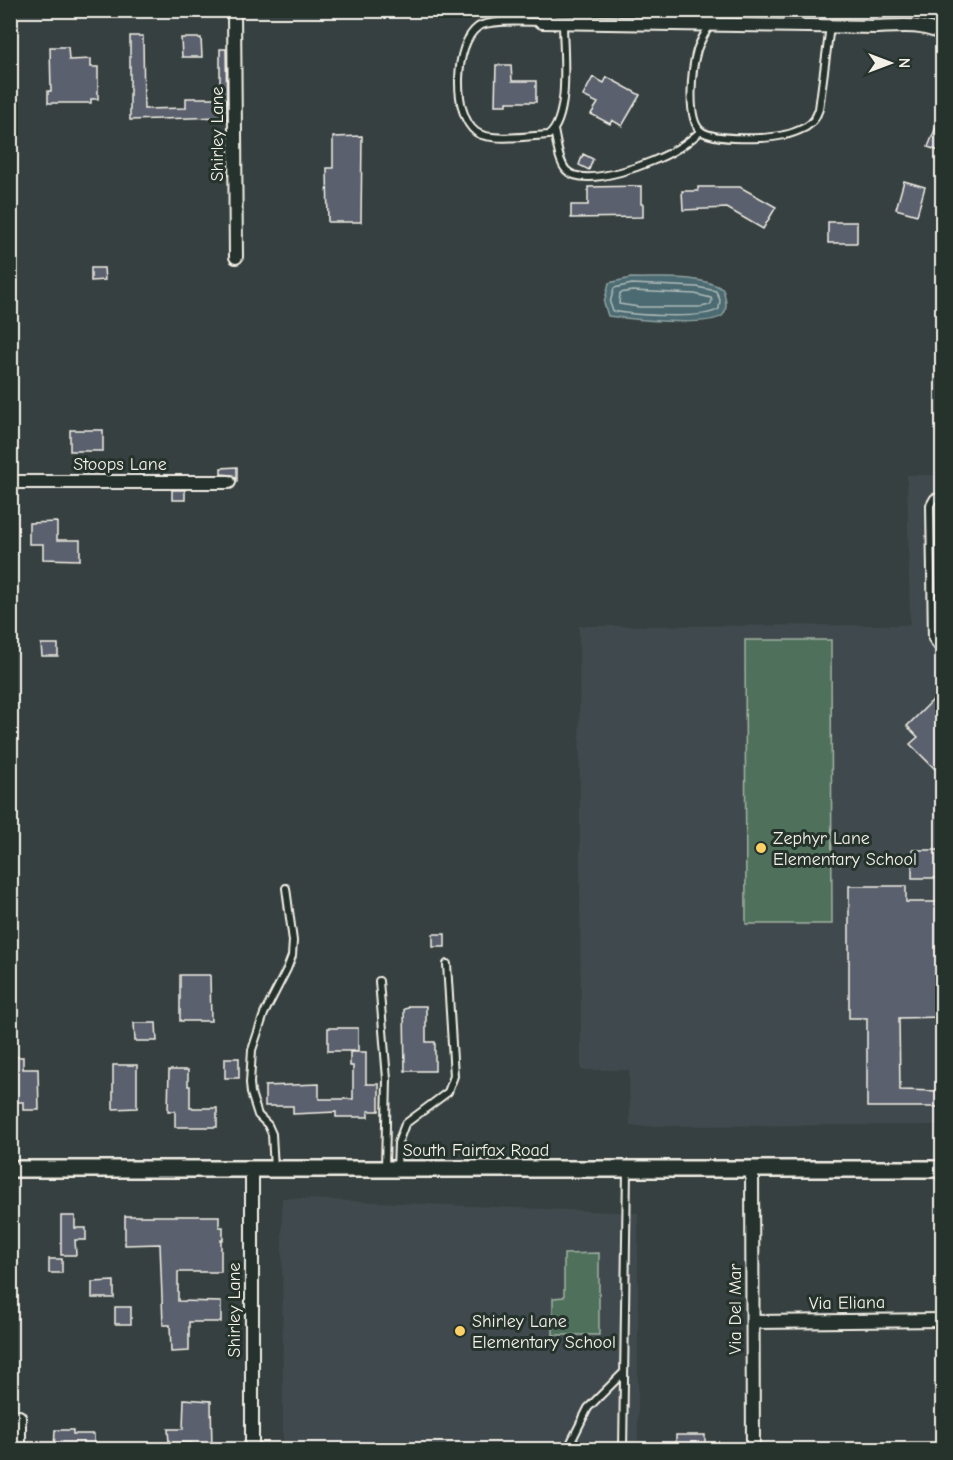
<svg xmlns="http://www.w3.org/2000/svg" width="953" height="1460" font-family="'Comic Neue',sans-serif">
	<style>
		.built { fill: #414a4e }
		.green { fill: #4f715c; stroke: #a2b1a2; stroke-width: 1.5 }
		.water { fill: #4b6b72; stroke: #8fa1a1; stroke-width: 1.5 }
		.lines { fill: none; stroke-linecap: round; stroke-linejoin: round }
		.shore { stroke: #b0bbb9; stroke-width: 1.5 }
		.building { fill: #5a606d; stroke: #f4f1e8; stroke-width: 1.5 }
		.service-casing { stroke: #f4f1e8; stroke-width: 10 }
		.minor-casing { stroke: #f4f1e8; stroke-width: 16 }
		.tertiary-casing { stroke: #f4f1e8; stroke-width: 20 }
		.service { stroke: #26332d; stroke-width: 6 }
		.minor { stroke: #26332d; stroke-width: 12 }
		.tertiary { stroke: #26332d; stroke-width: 15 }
		.poi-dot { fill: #ffd166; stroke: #26332d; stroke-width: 2 }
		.labels { text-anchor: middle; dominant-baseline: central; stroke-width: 6; stroke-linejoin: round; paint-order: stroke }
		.street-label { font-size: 18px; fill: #f4f1e8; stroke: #26332d }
		.poi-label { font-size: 18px; fill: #f4f1e8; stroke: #26332d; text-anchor: start }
	</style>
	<rect width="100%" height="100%" fill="#364040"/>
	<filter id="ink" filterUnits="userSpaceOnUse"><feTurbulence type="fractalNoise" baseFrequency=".0167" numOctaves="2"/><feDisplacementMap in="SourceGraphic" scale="12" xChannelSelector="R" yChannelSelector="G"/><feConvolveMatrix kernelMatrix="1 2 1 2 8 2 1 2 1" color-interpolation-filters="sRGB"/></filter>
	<g filter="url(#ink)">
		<path class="built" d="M907,475h35v650l-312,1 -1,-56h-48l-2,-444 331,-1z
			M282,1198l356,15v236h-355z"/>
		<path class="green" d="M745,640h86l1,284h-86z
			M599,1253v82h-46v-37l11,-1v-43z"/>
		<path class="water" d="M631,278c29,1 67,-4 92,11 2,7 6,21 -1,27 -16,11 -93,3 -114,0l-4,-13 5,-20z"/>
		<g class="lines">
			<path class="shore" d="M632,284l65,3 19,4 4,9 -1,9c-16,11 -86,6 -106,2l-3,-8 4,-15z
				M632,291l63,3 16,4 1,3 -2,4 -9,2h-62l-20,-3 1,-11z"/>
		</g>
		<path class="building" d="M130,36h13l1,73 42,-1v-10h34v-49h6l1,70h-6v-2l-91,3z
			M181,38h20l1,19h-20z
			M50,47h18l1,13 22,-1v8h7v32h-7v4h-43v-12h3z
			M496,65h15l1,16h24v21h-29v3h-12z
			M593,77l11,6 3,-6 33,18 -18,31 -10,-6 -2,4 -19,-10 7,-11 -15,-7z
			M942,112v30l-3,9 -11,-4z
			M362,136l-1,86h-33l-1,-54h6v-31z
			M583,154l10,5 -4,11 -10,-5z
			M904,181l21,6 -8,28 -21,-6z
			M641,186v18h2v13l-72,1v-13h17v-18z
			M698,187h42l36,20 -13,22 -36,-21 -44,2 -1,-19h16z
			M828,222h29v21h-29z
			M91,268h13l1,12 -14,1z
			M70,430h33v21h-33z
			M237,467v13l-4,-5 -12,-1v-6z
			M172,490h13v10h-13z
			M57,522v18h23v20l-37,-1v-15h-14v-21z
			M41,644h17v12h-16z
			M942,691v85l-32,-32 8,-7 -11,-11z
			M912,850h30v28h-30z
			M849,886h57v16h36v115l-43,1 1,72 39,1v16h-72v-89h-18z
			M433,934h12v13h-12z
			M180,975h30l1,46h-31z
			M408,1006h18v36h9v29h-30l-1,-62 4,-1z
			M134,1023h22l1,18h-22z
			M328,1028h30v23h-30z
			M350,1052h16v32h13v27h-11v6h-32v-5l-43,2v-8h-28v-20l54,-2v15h34v-33h-3z
			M10,1057h13v12h15l1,41h-16v-8h-13z
			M225,1058h14v20h-14z
			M113,1065h24v43l-24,1z
			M169,1070h19v16h2v22h27v19h-42v-16h-7z
			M61,1216h14v12h11v12h-11l1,15h-15z
			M125,1216h94v11h4v13h-2v32h-43v29l43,1v20h-32v29l-18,1 -1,-27h-7l-3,-81 -35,1z
			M49,1259h13v14h-13z
			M114,1281v17h-22v-16z
			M115,1307h16v17h-16z
			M184,1399l27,2 1,48h-21v-6h-22l-1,-14h15z
			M55,1430h18v4h21v15h-40z
			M676,1435h29v14h-29z"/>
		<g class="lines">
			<defs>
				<path id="service" d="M542,22c-15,0 -52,-3 -64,5 -24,17 -26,87 -2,105 13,10 56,4 73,3 22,-19 14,-84 14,-113
					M710,25c-5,8 -10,16 -13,25 -5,17 -11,69 4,81 13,10 67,8 83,4 7,-1 16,-5 22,-8 8,-5 10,-10 13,-18l11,-83
					M554,130c3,13 4,30 12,40 19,20 90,-8 109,-20 10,-5 18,-12 26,-19
					M942,497l-8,1 -4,7 2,134 5,7 5,2
					M379,981l8,98 -2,90
					M274,1169l-2,-35 -4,-9 -10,-10 -7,-22 -1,-10 2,-33 12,-36 23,-45 5,-13 1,-15 -7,-53
					M397,1169l1,-26 7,-19 43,-32 6,-16 -7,-112
					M567,1450l21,-42 36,-36
					M623,1450l4,-280"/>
				<path id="minor" d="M234,10l2,247
					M542,22l335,5c23,-1 44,-4 65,7
					M10,482h219
					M252,1169v281
					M752,1169l1,281
					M753,1322l189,-2
					M19,1417v33"/>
				<path id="tertiary" d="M10,1169h932"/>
			</defs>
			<use href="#service" class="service-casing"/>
			<use href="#minor" class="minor-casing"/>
			<use href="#tertiary" class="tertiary-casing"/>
			<use href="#service" class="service"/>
			<use href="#minor" class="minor"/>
			<use href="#tertiary" class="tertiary"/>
		</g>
	</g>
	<g class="poi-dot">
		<circle cx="761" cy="848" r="6"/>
		<circle cx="460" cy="1331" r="6"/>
	</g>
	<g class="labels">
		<g class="street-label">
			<text transform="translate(217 134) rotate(-90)">Shirley Lane</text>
			<text x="120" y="464">Stoops Lane</text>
			<text x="476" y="1150">South Fairfax Road</text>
			<text transform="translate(847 1303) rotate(-1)">Via Eliana</text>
			<text transform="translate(735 1309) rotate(-90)">Via Del Mar</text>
			<text transform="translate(234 1310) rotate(-90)">Shirley Lane</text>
		</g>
		<g class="poi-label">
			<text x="773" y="838">Zephyr Lane<tspan x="773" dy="21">Elementary School</tspan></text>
			<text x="472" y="1321">Shirley Lane<tspan x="472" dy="21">Elementary School</tspan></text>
		</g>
	</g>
	<rect width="953" height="1460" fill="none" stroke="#26332d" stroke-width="36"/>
	<rect x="18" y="18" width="917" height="1424" fill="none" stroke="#f4f1e8" stroke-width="2" filter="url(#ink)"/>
	<g transform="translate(890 63) rotate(90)" stroke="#26332d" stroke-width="4.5" paint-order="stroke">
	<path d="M0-4.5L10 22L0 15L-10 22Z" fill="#f4f1e8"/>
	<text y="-9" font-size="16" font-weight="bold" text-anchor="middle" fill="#f4f1e8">N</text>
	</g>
</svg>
